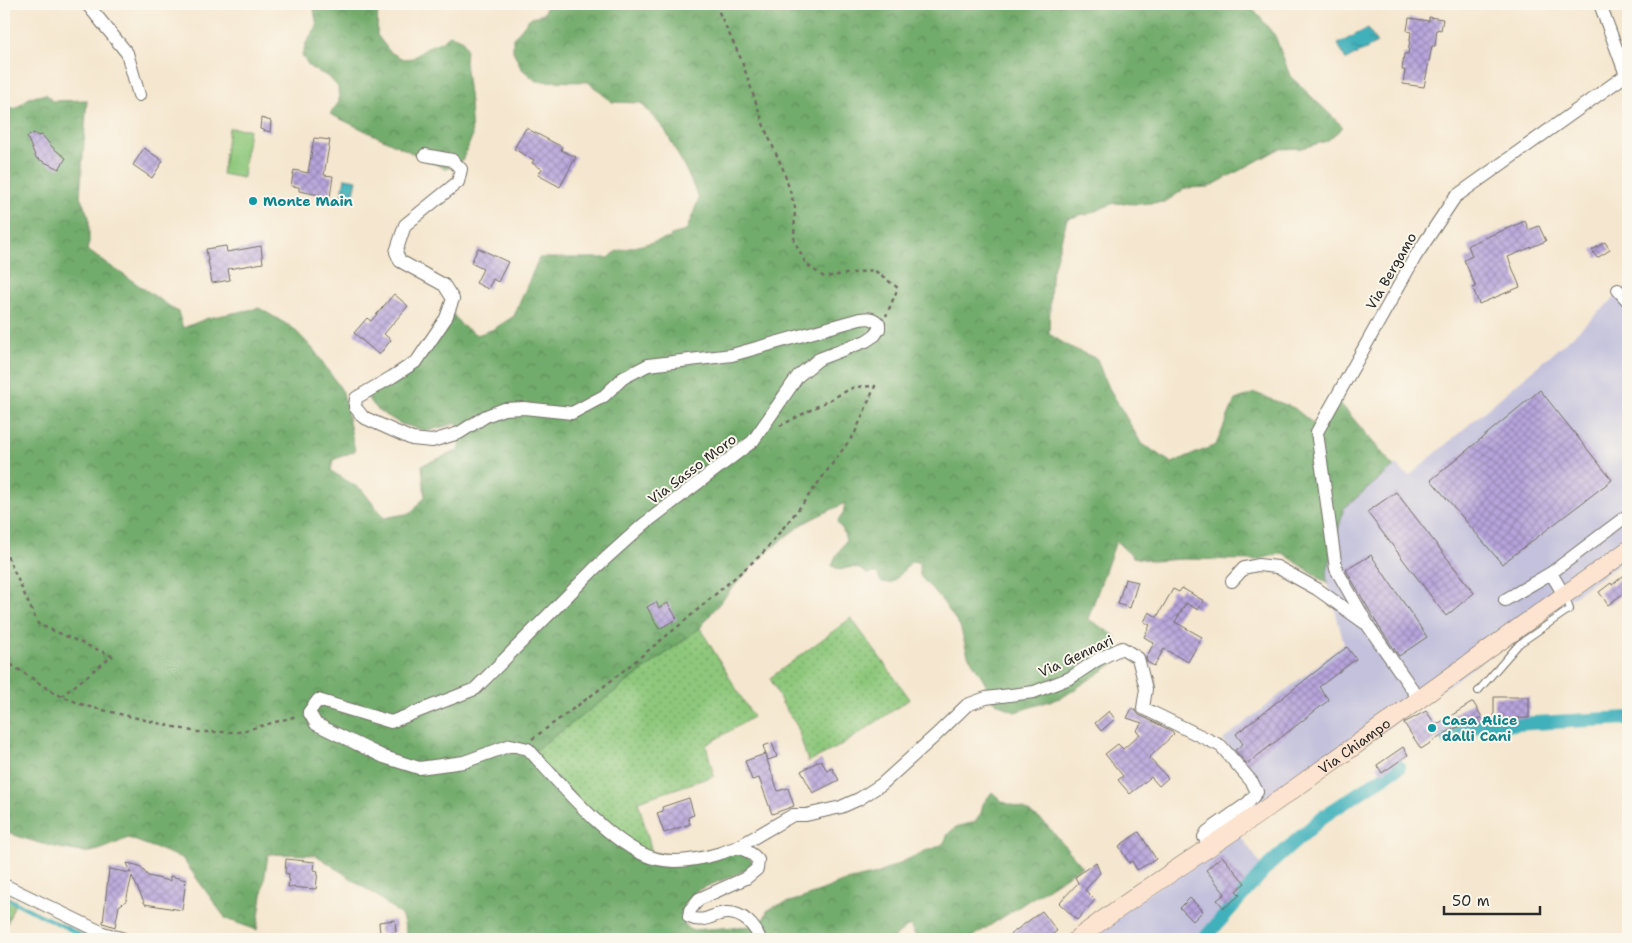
<svg xmlns="http://www.w3.org/2000/svg" width="1632" height="943" font-family="'Shantell Sans',sans-serif">
	<style>
		.industrial { fill: #c3c1db }
		.grass { fill: url(#grass-dots); stroke: #5c7a54 }
		.forest { fill: url(#forest-crowns); stroke: #4e6c4c }
		.park { fill: #8ec87c; stroke: #5c7a54 }
		.water { fill: url(#water-ripples); stroke: #366e73 }
		.lines { fill: none; stroke-linecap: round; stroke-linejoin: round }
		.stream { stroke: #41b1bb; stroke-width: 4 }
		.canal { stroke: #41b1bb; stroke-width: 14 }
		.building { fill: url(#building-cross-hatch) }
		.service-casing { stroke: #726d64; stroke-width: 8 }
		.minor-casing { stroke: #726d64; stroke-width: 14 }
		.secondary-casing { stroke: #726d64; stroke-width: 19 }
		.path { stroke: #726d64; stroke-width: 2.5; stroke-dasharray: 4 4; stroke-linecap: butt }
		.service { stroke: #fff; stroke-width: 6 }
		.minor { stroke: #fff; stroke-width: 12 }
		.secondary { stroke: #fde4d0; stroke-width: 18 }
		.culture-dot { fill: #0f9aa8; stroke: #fbf7ec; stroke-width: 2 }
		.labels { text-anchor: middle; dominant-baseline: central; stroke-width: 4; stroke-linejoin: round; paint-order: stroke }
		.culture-label { font-size: 14px; font-weight: bold; fill: #0d838f; stroke: #fbf7ec; text-anchor: start }
		.street-label { font-size: 14px; fill: #2b2b2b; stroke: #fbf7ec }
	</style>
	<defs>
		<pattern id="grass-dots" width="8" height="8" patternUnits="userSpaceOnUse" patternTransform="scale(1.25)"><rect width="8" height="8" fill="#8ec87c"/><path d="M2 2h.1M6 6h.1" fill="none" stroke="#74a366" stroke-width="1.8" stroke-linecap="round"/></pattern>
		<pattern id="forest-crowns" width="20" height="18" patternUnits="userSpaceOnUse" patternTransform="scale(1.25)"><rect width="20" height="18" fill="#72ac6c"/><path d="M2 6a3 3 0 1 1 6 0M12 15a3 3 0 1 1 6 0" fill="none" stroke="#5e8c59"/></pattern>
		<pattern id="water-ripples" width="26" height="14" patternUnits="userSpaceOnUse" patternTransform="scale(1.25)"><rect width="26" height="14" fill="#41b1bb"/><path d="M2 4q2-2 4 0t4 0M15 11q2-2 4 0t4 0" fill="none" stroke="#379098"/></pattern>
		<pattern id="building-cross-hatch" width="8" height="8" patternUnits="userSpaceOnUse" patternTransform="scale(1.25)"><rect width="8" height="8" fill="#b7a4db"/><path d="M0 0l8 8M0 8l8-8" fill="none" stroke="#9586b2"/></pattern>
	</defs>
	<rect width="100%" height="100%" fill="#fbf7ec"/>
	<filter id="ink" filterUnits="userSpaceOnUse"><feTurbulence type="fractalNoise" baseFrequency=".02" numOctaves="2"/><feDisplacementMap in="SourceGraphic" scale="10" xChannelSelector="R" yChannelSelector="G"/><feConvolveMatrix kernelMatrix="1 2 1 2 8 2 1 2 1" color-interpolation-filters="sRGB"/></filter>
	<filter id="wash" filterUnits="userSpaceOnUse"><feTurbulence type="fractalNoise" baseFrequency=".0096" numOctaves="4" result="noise"/><feDisplacementMap in="SourceGraphic" scale="20" xChannelSelector="R" yChannelSelector="G"/><feGaussianBlur stdDeviation="1.12" result="paint"/><feColorMatrix in="noise" values="0 0 0 0 0 0 0 0 0 0 0 0 0 0 0 0 0 1.4 0 .05"/><feComposite in="paint" operator="in"/></filter>
	<g filter="url(#wash)">
		<rect width="100%" height="100%" fill="#f5e7cf"/>
		<path class="industrial" d="M1628,286v272l-358,253 -47,-71 121,-96 -18,-68 18,-68 52,-43 13,11 160,-137z
			M1238,833l25,34 -49,56 -2,16h-132z"/>
		<path class="grass" d="M851,618l59,81 -68,46 -34,17 -11,-36 -15,-23 -12,-25z
			M700,628l53,89 -47,28 8,31 -76,25 14,51 -15,11 -104,-111z
			M4,894l12,7 -12,30z"/>
		<path class="forest" d="M313,4h65l-1,31 13,17 13,7 10,-1 17,-12 11,-4 9,-7 12,4 4,10 -1,13 5,41 2,34 -10,24 -16,8 -116,-55 9,-12 -1,-15 -9,-10 -18,-9 -9,-12 4,-13 11,-17z
			M547,4h705l2,6 21,26 15,40 53,51 -16,14 -25,7 -23,1 -70,38 -23,1 -21,14 -28,2 -23,-1 -28,12 -2,-1 -17,5 -16,58 -2,57 21,13 27,12 8,22 36,62 31,20 44,-18 19,-45 20,-7 39,15 21,17 20,-28 59,70 -50,41 -18,68 2,8 -45,-31 -27,7 -74,-1 -29,2 -20,-4 -17,-16 -28,78 26,16 8,23 -59,39 -48,15 -22,-11 -11,-24 -14,-22 -8,-29 -20,-28 -19,-21 -2,-5 1,-10h-9c-7,7 -11,15 -20,21l-10,-1 -4,-9 -10,1c-10,-8 -15,-8 -27,-4l-8,-4c3,-11 9,-16 14,-26l-3,-10 -6,-8 6,-8 2,-11c-15,8 -32,14 -45,23 -39,27 -72,65 -100,102l-167,124 104,110 15,-10c8,1 16,5 24,5 30,-2 52,-22 78,6l-3,5 -55,23 -11,14 -2,17 8,8 63,-4 9,-5 4,-10 8,-5 28,-8 39,-16 35,-8 48,-23 10,-3 9,-5 4,-9 8,-7 19,-5 6,-9 2,-9 9,-12 11,10 21,7 20,13 38,44 -113,73h-52l-7,-14 -18,14h-484l-6,-23 -25,-20 -61,-41 -48,-1 -11,76 -31,-11 -44,-61 -54,-20c-12,5 -25,12 -38,14 -12,2 -78,-14 -86,-23v-721l11,1 14,-11 17,-4 6,7 35,-1 -7,97 9,20v25l-2,8 91,62 5,16 25,-10 51,-10 34,20 21,22 29,42 12,59 -22,9 -2,11 31,19 22,28 27,-5 14,-16 -3,-32 38,-15 -2,-27 -31,8 -26,-7 -22,-13 -15,-17 61,-45 28,-35 8,11 16,10 17,-6 20,-13 25,-58h70l8,-7 53,-13 1,-3 15,-4 13,-32 -13,-29 -21,-40 -24,-27 -29,-1 -24,-20 -52,-1 -15,-13 -8,-17v-12l16,-20 15,-6z"/>
		<path class="park" d="M229,128l20,1 -6,49 -21,-4z"/>
		<path class="water" d="M1368,28l9,15 -31,17 -8,-16z
			M345,178l12,2 -5,23 -12,-2z"/>
		<g class="lines">
			<path class="stream" d="M4,897l85,42"/>
			<path class="canal" d="M1447,739l30,-13 151,-8
				M1204,939l65,-74 55,-49 75,-49"/>
		</g>
		<g id="blocks">
			<path class="building" d="M1429,17l14,2 -2,11 -4,-1 -2,17h-3l-8,41 -21,-3 2,-14h-3l2,-16h4l3,-22 -4,-1 2,-13 20,3z
				M261,118l10,3 -1,11 -10,-3z
				M526,128l36,19 -1,3 15,7 -16,30 -22,-12 4,-6 -10,-6 2,-3 -20,-11z
				M34,133l4,3 4,-1 11,13 13,10 -7,11 -23,-11 -9,-21z
				M314,138l16,2 -6,35 9,1 -3,21 -31,-6v-4l-8,-1 3,-16 14,3z
				M144,148l19,13 -11,17 -19,-13z
				M1525,221l4,9 10,-4 7,15 -38,16 12,30 -41,17 -6,-16 3,-1 -12,-27 8,-4 -4,-11z
				M1605,242l5,8 -13,8 -5,-8z
				M226,246l1,6 34,-6 2,17 -35,6 2,11 -18,3 -6,-34z
				M478,248l30,14 -10,20 -5,-3 -5,10 -12,-6 7,-14 -12,-6z
				M394,294l14,12 -24,28 7,6 -12,15 -25,-22 13,-15 4,3z
				M1540,390l72,90 -110,84 -71,-84z
				M1396,492l78,101 -28,23 -79,-104z
				M1371,555l56,82 -28,19 -20,-29 -33,-57z
				M1628,572v18l-20,15 -9,-13 12,-9 1,2z
				M1125,579l13,3 -8,26 -12,-4z
				M1182,588l22,13 -6,9 -12,-7 -11,19 27,15 -14,25 -24,-13 -10,17 -7,-4 -1,-4 8,-15 -10,-6 6,-12 -6,-3 5,-10 8,5 16,-28 6,3z
				M656,602l3,6 9,-5 9,16 -18,10 -12,-22z
				M1347,647l9,12 -37,28 10,13 -82,64 -12,-14 8,-6 -7,-10z
				M1494,697h35v21l-35,1z
				M1473,702l9,15 -33,14 -28,18 -17,-26 22,-12 10,14z
				M1132,708l3,2 4,5 33,16 2,3 -25,24 19,20 -9,8 -8,-9 -21,17 -12,-14 5,-4 -18,-22 13,-10 5,5 17,-15 -4,-3 6,-8 -15,-5z
				M1109,711l6,8 -14,12 -6,-8z
				M772,743l5,14 -9,3 -5,-14z
				M1403,747l5,8 -26,18 -5,-8z
				M765,754l13,37 10,-3 6,18 -22,8 -13,-36 -7,2 -7,-19z
				M821,760l6,11 5,-3 7,12 -26,13 -12,-22z
				M689,798l5,17 -6,2 2,7 -26,9 -7,-20 6,-2 -1,-4z
				M1139,832l17,27 -19,11 -5,-9 -3,2 -10,-17z
				M1222,856l23,27 -9,8 4,4 -16,13 -7,-8 8,-6 -19,-24z
				M286,859l29,3 -1,8 4,1 -2,18 -28,-2 1,-13 -4,-1z
				M1096,862l4,11 -15,17 10,10 -18,20 -18,-17 19,-20 -3,-6z
				M127,863l13,3 8,10 22,5v-5l16,4 -4,30 -37,-6 -13,-28 -6,25 -7,5 -4,21 -12,-4 6,-54 22,4z
				M1190,898l13,13 -10,10 -13,-13z
				M1042,911l15,20 -11,8h-42z
				M395,920l1,12 -16,2 -1,-12z"/>
		</g>
	</g>
	<g filter="url(#ink)">
		<use href="#blocks" fill-opacity="0" stroke="#726d64" stroke-width="1"/>
		<g class="lines">
			<defs>
				<path id="service" d="M1478,691l41,-47 51,-35 -5,-13"/>
				<path id="minor" d="M87,4l40,49 12,42
					M425,155l27,5 9,9 -3,13 -53,43 -9,27 4,9 44,24 9,14 -7,19 -29,43 -25,16 -36,21 -1,9 8,10 49,22 20,2 27,-8 27,-17 18,-7 20,-1 48,5 32,-17 19,-18 25,-13 84,-10 128,-36c8,-1 13,-2 19,5v5l-4,6 -9,6 -47,18 -21,17 -45,65 -109,83 -49,44 -120,121 -84,33 -73,-22 -9,12 7,12 68,33 35,11 45,-6 47,-17 17,4c31,33 85,100 129,110 20,5 44,0 64,-6 4,-1 9,-4 14,-5 8,-1 18,6 23,12l-1,9 -11,9 -47,21 -9,11 -1,7c16,8 25,-5 39,-4 15,0 27,13 32,26
					M1618,290l10,11
					M1551,573l13,22
					M1232,581l12,-13 14,-3 19,2 40,22 48,34
					M1505,600l46,-27 77,-58
					M1419,699l-50,-72 -33,-58 -19,-137 98,-175 40,-60 171,-122 -26,-71
					M736,848l57,-33h13l35,-8 18,-8 23,-15 54,-49 31,-30 19,-7 48,-6 36,-14 27,-18 25,-12 16,10 8,31 -3,19 78,38 31,36 5,10 -9,11 -41,29 -3,5 6,9
					M4,885l99,48 21,6"/>
				<g id="secondary">
					<path id="s1" d="M1077,939c61,-47 127,-87 190,-131 121,-85 240,-173 361,-258"/>
				</g>
			</defs>
			<use href="#service" class="service-casing"/>
			<use href="#minor" class="minor-casing"/>
			<use href="#secondary" class="secondary-casing"/>
			<path class="path" d="M717,4l1,6 23,49 24,70 18,40 12,38 -1,33 12,24 18,13 50,-7 24,18 -12,28
				M4,549l34,75 74,32 -50,40
				M4,660l50,33 32,13 110,26h43l58,-16
				M532,739l75,-55 74,-60 81,-70 39,-48 54,-73 20,-47 -21,1 -76,40"/>
			<use href="#service" class="service"/>
			<use href="#minor" class="minor"/>
			<use href="#secondary" class="secondary"/>
		</g>
	</g>
	<g class="culture-dot">
		<circle cx="253" cy="201" r="5"/>
		<circle cx="1432" cy="728" r="5"/>
	</g>
	<g class="labels">
		<g class="culture-label">
			<text x="263" y="201">Monte Main</text>
			<text x="1442" y="720">Casa Alice<tspan x="1442" dy="16">dalli Cani</tspan></text>
		</g>
		<g class="street-label">
			<text transform="translate(1391 271) rotate(-60)">Via Bergamo</text>
			<text transform="translate(692 469) rotate(-37)">Via Sasso Moro</text>
			<text transform="translate(1076 656) rotate(-25)">Via Gennari</text>
			<text stroke="none"><textPath href="#s1" startOffset="338">Via Chiampo</textPath></text>
		</g>
	</g>
	<rect width="1632" height="943" fill="none" stroke="#fbf7ec" stroke-width="20"/>
	<path d="M1444 906v8h96v-8" fill="none" stroke="#2b2b2b" stroke-width="2.5"/>
	<text x="1452" y="906" font-size="15" fill="#2b2b2b" stroke="#fbf7ec" stroke-width="4" paint-order="stroke">50 m</text>
</svg>
